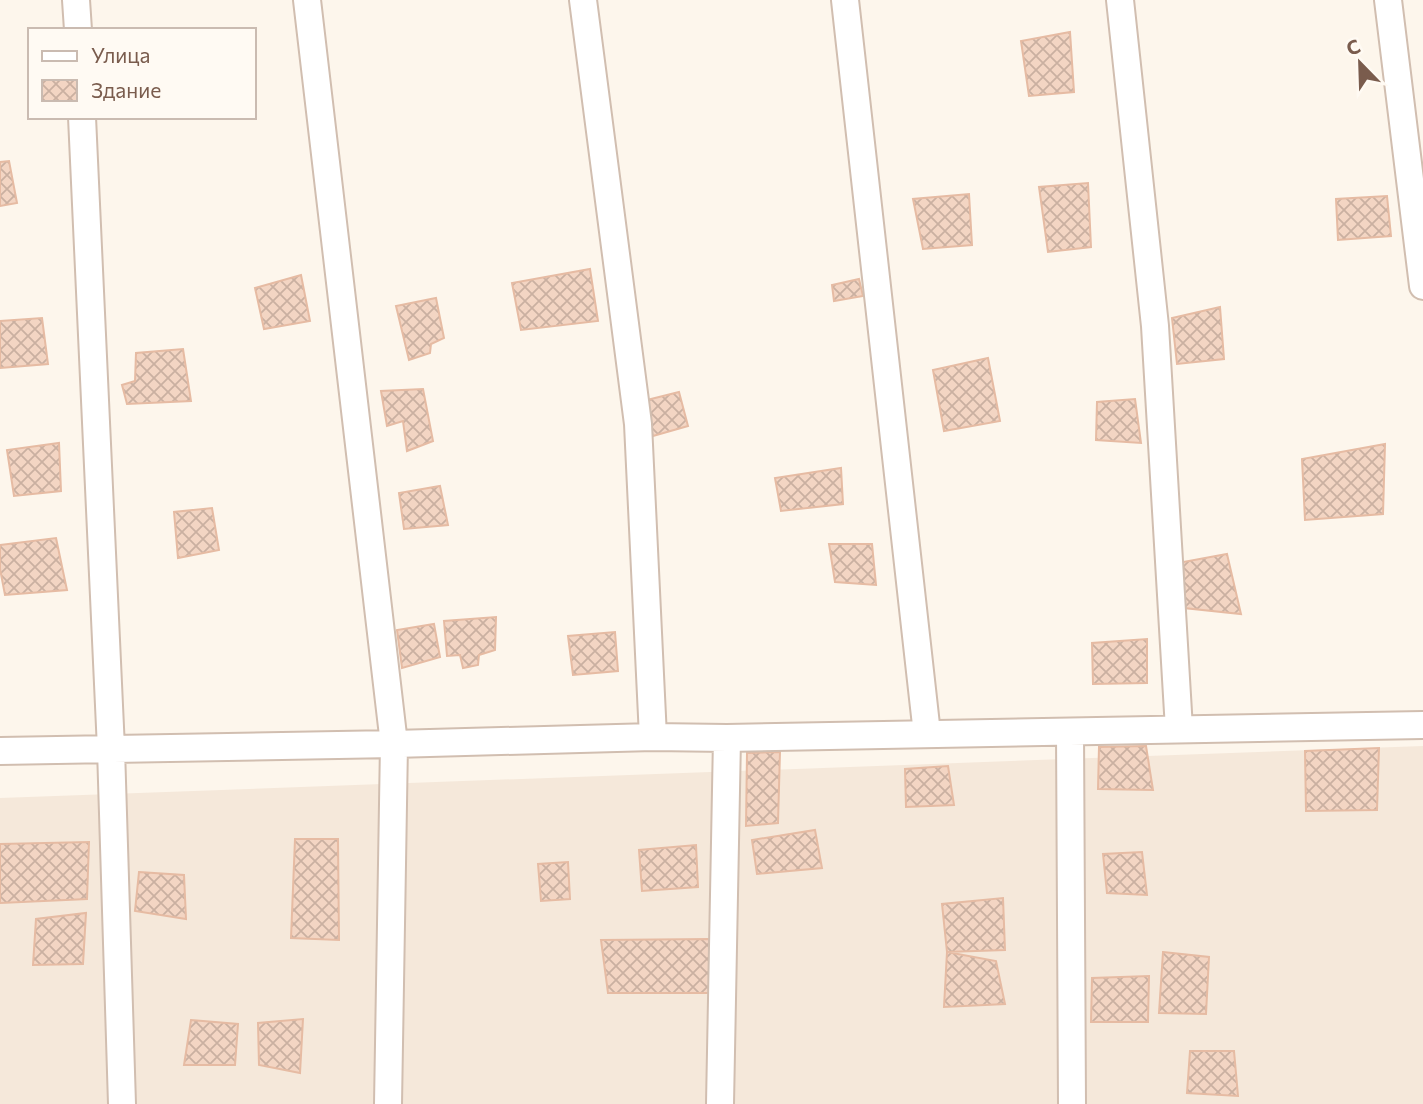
<svg xmlns="http://www.w3.org/2000/svg" width="1423" height="1104" font-family="Commissioner,sans-serif">
	<style>
		.residential { fill: #f5e8da }
		.building { fill: url(#building-cross-hatch); stroke: #e6bba3; stroke-width: 2 }
		.lines { fill: none; stroke-linecap: round; stroke-linejoin: round }
		.street-casing { stroke: #d1beb0; stroke-width: 30 }
		.street { stroke: #fff; stroke-width: 26 }
	</style>
	<defs>
		<pattern id="building-cross-hatch" width="8" height="8" patternUnits="userSpaceOnUse" patternTransform="scale(1.75)"><rect width="8" height="8" fill="#f3d5c3"/><path d="M0 0l8 8M0 8l8-8" fill="none" stroke="#cab0a1"/></pattern>
	</defs>
	<rect width="100%" height="100%" fill="#fdf6ec"/>
	<path class="residential" d="M1423,746v358h-1423v-306z"/>
	<path class="building" d="M1070,32l4,60 -45,4 -8,-55z
		M9,161l8,42 -17,3v-44z
		M1088,183l3,64 -43,5 -9,-65z
		M969,194l3,51 -49,4 -10,-50z
		M1387,196l4,40 -53,4 -2,-41z
		M590,269l8,52 -77,9 -9,-47z
		M301,275l9,46 -46,8 -9,-41z
		M859,279l4,17 -29,5 -2,-16z
		M436,298l8,40 -13,6 -1,9 -21,7 -13,-54z
		M1220,307l4,52 -47,5 -5,-46z
		M42,318l6,46 -48,4v-47z
		M183,349l8,52 -64,3 -5,-19 13,-4 1,-28z
		M988,358l12,63 -56,10 -11,-61z
		M423,389l10,52 -26,10 -4,-30 -16,5 -6,-35z
		M679,392l9,34 -35,10 -10,-35z
		M1135,399l6,44 -45,-3 1,-38z
		M59,443l2,48 -47,5 -7,-46z
		M1385,444l-2,70 -78,6 -3,-61z
		M841,468l2,36 -62,7 -6,-33z
		M440,486l8,39 -44,4 -5,-36z
		M212,508l7,42 -41,8 -4,-46z
		M56,538l11,52 -62,5 -5,-26v-24z
		M829,544h43l4,41 -41,-3z
		M1227,554l14,60 -57,-6 -1,-46z
		M496,617l-1,33 -16,5 -1,10 -15,3 -3,-13 -13,1 -3,-35z
		M434,624l6,33 -38,11 -5,-38z
		M615,632l3,39 -45,4 -5,-39z
		M1147,639v44l-54,1 -1,-41z
		M1146,746l7,44 -55,-1 1,-42z
		M1379,748l-2,62 -71,1 -1,-60z
		M780,752l-2,71 -32,3 1,-73z
		M948,766l6,39 -48,2 -1,-38z
		M815,830l7,38 -65,6 -5,-34z
		M295,839h43l1,101 -48,-2z
		M89,842l-2,57 -87,4v-59z
		M696,845l2,42 -56,4 -3,-41z
		M1142,852l5,43 -40,-2 -4,-39z
		M568,862l2,37 -29,2 -3,-37z
		M139,872l45,3 2,44 -51,-8z
		M1003,898l2,52 -58,2 -5,-48z
		M86,913l-3,51 -50,1 3,-46z
		M709,939v54h-101l-7,-53z
		M947,952l49,9 9,43 -61,3z
		M1163,952l46,5 -3,57 -47,-1z
		M1149,976l-1,46h-57l1,-44z
		M303,1019l-3,54 -41,-8 -1,-42z
		M191,1020l47,4 -3,41h-51z
		M1190,1051h44l4,45 -51,-3z"/>
	<g class="lines">
		<defs>
			<path id="street" d="M76,0l2,30
				M307,0l87,744 -6,360
				M583,0l55,424 15,313
				M845,0l82,734
				M1120,0l35,326 24,403
				M1388,0l35,286
				M82,117l29,632 11,355
				M1070,732l2,372
				M0,751l394,-7 259,-7 74,1 696,-13
				M720,1104l7,-366"/>
		</defs>
		<use href="#street" class="street-casing"/>
		<use href="#street" class="street"/>
	</g>
	<rect x="28" y="28" width="228" height="91" fill="#fffaf3" stroke="#cabbb1" stroke-width="2"/>
	<rect x="42" y="51" width="35" height="10" fill="#ffffff" stroke="#cabbb1" stroke-width="2"/>
	<text x="91" y="63" font-size="21" fill="#7a5c4d">Улица</text>
	<rect x="42" y="80" width="35" height="21" fill="url(#building-cross-hatch)" stroke="#cabbb1" stroke-width="2"/>
	<text x="91" y="98" font-size="21" fill="#7a5c4d">Здание</text>
	<g transform="translate(1360 63) rotate(337)" stroke="#fffaf3" stroke-width="5" paint-order="stroke">
	<path d="M0-5L12 26L0 18L-12 26Z" fill="#7a5c4d"/>
	<text y="-10" font-size="19" font-weight="bold" text-anchor="middle" fill="#7a5c4d">С</text>
	</g>
</svg>
